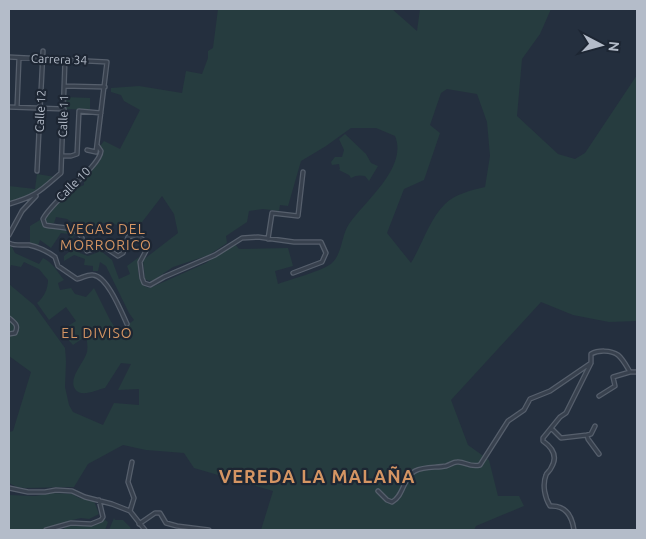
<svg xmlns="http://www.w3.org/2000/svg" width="646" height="539" font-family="Ubuntu,sans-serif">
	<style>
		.green { fill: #263c3f; fill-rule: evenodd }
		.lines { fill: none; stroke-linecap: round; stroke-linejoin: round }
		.minor-casing { stroke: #565f6c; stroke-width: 5.5 }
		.minor { stroke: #38414e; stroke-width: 3 }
		.labels { text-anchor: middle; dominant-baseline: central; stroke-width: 4.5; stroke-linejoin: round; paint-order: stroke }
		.street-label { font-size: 12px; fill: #b4bcc9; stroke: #1d2633 }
		.neighbourhood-label { font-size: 14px; letter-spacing: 1px; fill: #d59563; stroke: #1d2633 }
		.district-label { font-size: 18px; font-weight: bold; letter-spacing: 1px; fill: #d59563; stroke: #1d2633 }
	</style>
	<rect width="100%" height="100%" fill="#242f3e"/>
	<path class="green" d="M218,9h174l25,22 3,-22h131l-11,25 -18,25 -5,57 41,38 17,5 10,-6 52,-78v246l-28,1 -36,-7 -32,-13 -90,98 17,45 21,15 9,36h21l5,10 -48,20 -2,4h-213l12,-39 -79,-23 -10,-15 -38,-3 -23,-5 -35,19 -14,23 -49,1 -8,-1 -8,-4v-51l4,-1 18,-59 -22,-16v-72l25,21 31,43 1,13 -1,26 4,18 4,7 30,13 11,-22 25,2v-16l-21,1 13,-26 -10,-1 -16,25c-9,2 -24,10 -30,1 -7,-11 9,-26 12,-37 1,-5 0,-11 -1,-16l-13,9 -13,-14 16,-10 -10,-14 -17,13 -12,-17c7,-6 11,-14 11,-23l-9,-11 -15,-7 -3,5 -10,-2 -2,6v-26l3,2 3,6 24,11 4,-6c10,5 14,13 21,22l-6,3 2,7 11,-2 4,6 11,3 8,-9 16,32 8,12 16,-12 -5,-7 -23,-47 -6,-4 -2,9h-5v-5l-9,-1 1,-6 -11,-4 -10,6v-5l5,-4 5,-8 -6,-10 -7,-1 -10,15 -11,-8 -2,6 -8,-2v-18l10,-6c3,11 25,8 35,13l-3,6 3,6h2l3,8 8,3 13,-5 11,9 7,19 11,-5 -3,-8 12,-9c-2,10 -2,30 11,31l56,-25 28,-20 5,6 49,-1 5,18 -18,5 3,13c13,-5 45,-13 54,-21 11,-11 9,-27 17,-39 17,-24 59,-57 46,-88l-19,-8h-25l-25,18 -25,15 -13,45 -8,-1 -1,6 -16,-2 -14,2 -2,11 -21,14 1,7 -18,12 -36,12 -19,13 -5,1 -4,-2 -2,-19 35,-27 -4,-19 -12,-18 -23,30 -9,-1 -1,8c-21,-15 -22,-12 -45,-2l-17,-12 -11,-2 -2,6 -6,2 -4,-6c11,-17 22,-27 40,-34v-7l19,-23 -1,-6 -2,-3 4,-5 16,8 20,-39 -16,-9 -3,-6 -10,-3v-4l28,-2 43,7 4,-22 16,3 6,-16v-7l5,-3zM447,89l30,5 10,28 3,34 -5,31c-13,3 -30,7 -40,17 -16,16 -22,39 -34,59l-24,-30 17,-44 20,-9 16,-47 -10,-8 11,-32z
		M66,97l24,1v12l-24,-1z
		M345,134l21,20 5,9 7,3 -9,15 -4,-5c-5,-1 -9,-1 -14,2l-2,-3 -10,-5 1,-1 -1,-5 -7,1 -1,-3 4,-5h7l2,-7 -5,-11z
		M37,174l18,3 -25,20 -21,6v-17l26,3z
		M52,493l20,1 7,4 15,3 5,13 -10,5 -8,-1 -13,3 -16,9h-43v-35l26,1z
		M114,518l1,2h8l7,7 1,3h-22z
		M104,519l4,3 -3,8h-43l8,-6 22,-1 3,-3z"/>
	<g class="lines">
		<defs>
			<path id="minor" d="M9,57l98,5 -11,90 -9,-2
				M64,86l41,1
				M9,107l55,2
				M17,107l2,-49
				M97,145l4,6c-1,16 -49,49 -58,68l2,6c11,3 28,0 36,11 3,5 3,11 6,15l16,-5 15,10 5,-3 5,-16c10,-3 18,2 19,12l-7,13 2,16 2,5 6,2 14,-8 51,-22 27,-17 16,-1 36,5h27l5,11 -4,9 -29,11
				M62,156h9l6,-2 2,-43 22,2
				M37,171l6,-120
				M9,204c28,-8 31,-13 52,-31l4,-113
				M9,235l13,-24 14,-15
				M268,239l4,-26 26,3 5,-44
				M9,243c5,3 13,2 20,2 9,2 18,6 26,12l3,9 19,13c6,-1 10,-5 16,-4 14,1 28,36 34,49
				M9,318c6,5 10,7 6,15l-6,1
				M599,396l16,-10 -2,-9 17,-5
				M551,428l10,10 26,-3 1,4 11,15
				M587,435l4,-1 4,-8
				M9,488l19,4h17l11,-2 16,1 13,6 27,7 18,7 15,19
				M378,491l9,9 5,2c12,-6 11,-25 23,-31 10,-5 21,-3 31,-5 4,-1 7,-4 11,-4 8,-1 12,6 23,3l28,-44 16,-11 6,-11 20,-8 41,-28
				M130,511l4,-13 -6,-16 4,-20
				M139,524l16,-11h5l6,10 11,3 32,4
				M46,530l25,-7 20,1 10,-4 2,-3 -4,-17
				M574,530c-2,-14 -8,-25 -24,-24 -5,-8 -8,-21 -4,-31 1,-3 4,-4 5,-7 7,-11 2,-20 -8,-27v-3l17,-21 6,-4 25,-50v-9c7,-4 20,-4 27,1 5,4 9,12 12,17h7"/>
		</defs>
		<use href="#minor" class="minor-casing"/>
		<use href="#minor" class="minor"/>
	</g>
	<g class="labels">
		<g class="street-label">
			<text transform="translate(59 59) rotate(2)">Carrera 34</text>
			<text transform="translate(40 111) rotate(-87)">Calle 12</text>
			<text transform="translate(63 116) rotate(-88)">Calle 11</text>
			<text transform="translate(73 184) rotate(-45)">Calle 10</text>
		</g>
		<g class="neighbourhood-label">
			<text x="106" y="229">VEGAS DEL<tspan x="106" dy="16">MORRORICO</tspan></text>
			<text x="97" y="333">EL DIVISO</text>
		</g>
		<g class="district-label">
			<text x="317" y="476">VEREDA LA MALAÑA</text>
		</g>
	</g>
	<rect width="646" height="539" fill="none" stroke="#b4bcc9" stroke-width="20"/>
	<g transform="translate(601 45) rotate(96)" stroke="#1d2633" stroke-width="4" paint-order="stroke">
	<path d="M0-4L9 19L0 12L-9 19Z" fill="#b4bcc9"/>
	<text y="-8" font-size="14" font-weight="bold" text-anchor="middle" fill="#b4bcc9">N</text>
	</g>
</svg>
